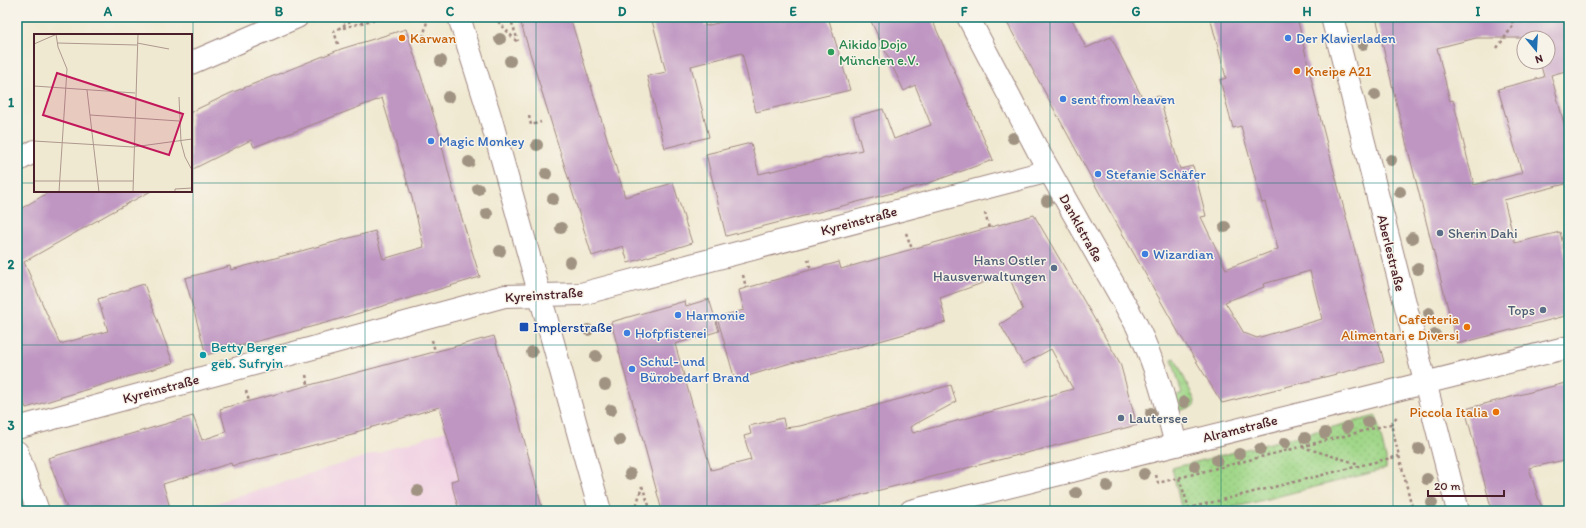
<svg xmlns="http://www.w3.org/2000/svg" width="1586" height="528" font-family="Itim,sans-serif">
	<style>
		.built { fill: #f1d0e3 }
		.grass { fill: url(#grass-tufts); stroke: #757b5a }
		.park { fill: url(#park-dots); stroke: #757b5a }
		.building { fill: #bf96c2; fill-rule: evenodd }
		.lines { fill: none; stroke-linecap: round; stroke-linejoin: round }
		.minor-casing { stroke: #9d847e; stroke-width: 24 }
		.secondary-casing { stroke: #9d847e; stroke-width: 24 }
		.path { stroke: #9d847e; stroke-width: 2.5; stroke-dasharray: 3 3; stroke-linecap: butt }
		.minor { stroke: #fff; stroke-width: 22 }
		.secondary { stroke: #fff; stroke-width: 22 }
		.tree { fill: #a19382 }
		.grid { fill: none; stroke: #0f766e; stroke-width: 1; stroke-opacity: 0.55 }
		.food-dot { fill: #e8710a; stroke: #f7f3e8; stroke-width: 1.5 }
		.shop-dot { fill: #3f7fe0; stroke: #f7f3e8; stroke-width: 1.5 }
		.leisure-dot { fill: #2e9e5b; stroke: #f7f3e8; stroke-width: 1.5 }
		.service-dot { fill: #5c6f8a; stroke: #f7f3e8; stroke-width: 1.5 }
		.transit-dot { fill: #1a4fb4; stroke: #f7f3e8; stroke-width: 1.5 }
		.culture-dot { fill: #0f9aa8; stroke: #f7f3e8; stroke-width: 1.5 }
		.labels { text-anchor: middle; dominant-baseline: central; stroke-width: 3; stroke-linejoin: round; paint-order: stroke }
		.food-label { font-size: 14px; fill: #c56008; stroke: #f7f3e8; text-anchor: start }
		.shop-label { font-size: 14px; fill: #366cbe; stroke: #f7f3e8; text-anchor: start }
		.leisure-label { font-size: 14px; fill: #27864d; stroke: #f7f3e8; text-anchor: start }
		.street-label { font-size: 14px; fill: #4a1f2b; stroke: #f7f3e8 }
		.service-label { font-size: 14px; fill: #4e5e75; stroke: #f7f3e8; text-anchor: start }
		.transit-label { font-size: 14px; fill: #164399; stroke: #f7f3e8; text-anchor: start }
		.culture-label { font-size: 14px; fill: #0d838f; stroke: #f7f3e8; text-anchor: start }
		.inset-road { fill: none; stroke: #ae988f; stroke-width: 1 }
		.view { fill: #c2185b; fill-opacity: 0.15; stroke: #c2185b; stroke-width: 2 }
		.inset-edge { fill: none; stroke: #4a1f2b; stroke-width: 2 }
		.neatline { fill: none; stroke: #0f766e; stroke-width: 1.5 }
		.grid-label { font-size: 13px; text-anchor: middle; font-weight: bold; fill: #0f766e }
	</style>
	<defs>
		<pattern id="grass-tufts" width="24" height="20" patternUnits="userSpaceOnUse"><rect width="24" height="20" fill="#a0d789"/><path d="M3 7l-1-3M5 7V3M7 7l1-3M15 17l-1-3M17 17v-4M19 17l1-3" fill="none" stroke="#8bb876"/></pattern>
		<pattern id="park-dots" width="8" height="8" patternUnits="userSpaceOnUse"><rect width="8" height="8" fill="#a0d789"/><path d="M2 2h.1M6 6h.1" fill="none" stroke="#8bb876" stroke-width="1.8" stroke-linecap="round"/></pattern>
	</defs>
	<rect width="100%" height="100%" fill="#f7f3e8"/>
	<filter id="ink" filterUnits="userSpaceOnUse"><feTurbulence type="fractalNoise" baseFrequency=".025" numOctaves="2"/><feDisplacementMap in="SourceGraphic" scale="8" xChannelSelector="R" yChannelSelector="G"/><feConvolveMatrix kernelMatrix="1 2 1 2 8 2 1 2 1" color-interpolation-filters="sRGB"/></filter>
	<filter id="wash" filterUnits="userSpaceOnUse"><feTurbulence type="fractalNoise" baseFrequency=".012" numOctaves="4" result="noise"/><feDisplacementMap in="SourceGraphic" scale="16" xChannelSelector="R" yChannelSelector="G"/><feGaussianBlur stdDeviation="0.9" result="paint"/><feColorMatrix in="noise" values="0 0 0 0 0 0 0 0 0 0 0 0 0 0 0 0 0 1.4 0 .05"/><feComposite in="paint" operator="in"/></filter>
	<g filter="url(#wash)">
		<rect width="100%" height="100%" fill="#f0e9d1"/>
		<path class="built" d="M517,412l26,99h-352l255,-80z"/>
		<path class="grass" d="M1175,358l20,43 -1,5 -15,5 -5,-15 8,-2 -10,-35z"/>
		<path class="park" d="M1376,416l10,42v11l-166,42h-38l-10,-43z"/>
		<g id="blocks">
			<path class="building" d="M519,17h51l55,180 48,-14 19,60 -64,20 -5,-17 -31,10z
				M651,17h52l2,9 38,-9h85l22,73 -94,22 -14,-59 -51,13 18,71 -44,11 -18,-72 19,-4z
				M869,17h62l62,143 -70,25 -197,51 -20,-82 45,-11 8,31 103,-24 -9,-33 30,-8 11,30 37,-14 -16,-40 -11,6z
				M1004,17h67l15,31 25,-11 32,62 16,-3 21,73 13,-3 13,50 -5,1 25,52 52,-20 -13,-47 -3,1 -21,-77 -8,2 -13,-48 6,-2 -16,-61h87l24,104 63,241 -162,41 -42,-68 -80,-141zM1310,271l12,48 -65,19 -13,-5 -19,-31 39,-15 -1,-3z
				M1376,17h193v53l-18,5 18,67v41l-65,17 11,43 45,-11 9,38v45l-112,29 -58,-230zM1476,38h72v24h-8l4,15 -46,12 24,84 -48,12 -21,-85 -3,1 -13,-53z
				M406,29l37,116 -1,1 10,40 28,91 -151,45 -123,33 -21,-77 45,-12 1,4 144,-39 8,28 41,-12 -12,-49 -30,-100 -128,49 -3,-7 -60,30v-58l40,-19 110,-44z
				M51,191h100l-41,22 -86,49 36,82 48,-13 -10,-32 46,-15 29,79 -147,45 -9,-25v-172z
				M1034,215l86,148 17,62 -340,86h-135l-51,-189 74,-21 1,5 23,-7 10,32 -44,13 36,126 40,-10 -7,-24 7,-2 -2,-8 34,-8 2,10 15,-2 151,-41 5,17 -46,25 3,6 160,-44 -22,-40 -28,15 -23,-40 23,-14 -15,-36 -68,24 6,24 -87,25 -72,17 -52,16 -18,-63 27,-7 -5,-20 100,-28 2,7z
				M494,336l23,77 26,98h-84l-8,-30 8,-2 -20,-72 -83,25v2l-124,32 -1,-3 -68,21 8,27h-103l-20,-53 145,-42 9,24 24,-8 -6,-23z
				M1569,382v77l-40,9 9,30 6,13h-52l-27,-102z"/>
		</g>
	</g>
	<g filter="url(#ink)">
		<use href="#blocks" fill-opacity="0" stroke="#9d847e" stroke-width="1"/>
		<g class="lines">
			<defs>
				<path id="minor" d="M968,17l69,132 99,175c20,41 29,77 40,121
					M1332,17l126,494
					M191,63l106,-46
					M17,161l18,-10
					M17,428l488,-132 76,-2 468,-123
					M17,452l21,59
					M911,511l658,-164"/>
				<path id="secondary" d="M459,17l31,99 110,395"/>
			</defs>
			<use href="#minor" class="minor-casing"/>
			<use href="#secondary" class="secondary-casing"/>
			<path class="path" d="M494,17l24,26
				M510,17l8,24
				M343,28l40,-11
				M422,43l6,-26
				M338,44l-4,-13c9,-4 15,-11 25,-14
				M1497,48l16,-22 -1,-6
				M529,116l2,9 10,-3
				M458,147l15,-4
				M985,213l4,15
				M906,233l6,16
				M808,259l3,11
				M743,275l3,13
				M432,340l3,11
				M306,375l2,9
				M246,391l3,10
				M1391,424l7,-9
				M1302,447l57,17
				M1156,475l2,8 233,-59 22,87
				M1179,478l10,30 210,-52
				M642,486l9,25
				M635,511l7,-25"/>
			<use href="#minor" class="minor"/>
			<use href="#secondary" class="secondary"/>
		</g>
		<g class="tree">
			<circle cx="500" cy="39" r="6"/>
			<circle cx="1363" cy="44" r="6"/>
			<circle cx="441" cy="61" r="6"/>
			<circle cx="510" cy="61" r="6"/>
			<circle cx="1375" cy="95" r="6"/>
			<circle cx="448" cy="97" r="6"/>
			<circle cx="1013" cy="138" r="6"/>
			<circle cx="537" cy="145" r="6"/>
			<circle cx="1391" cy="160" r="6"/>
			<circle cx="469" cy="162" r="6"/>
			<circle cx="546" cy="174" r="6"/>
			<circle cx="478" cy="189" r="6"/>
			<circle cx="1400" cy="192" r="6"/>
			<circle cx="553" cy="199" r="6"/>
			<circle cx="1047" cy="201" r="6"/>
			<circle cx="487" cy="214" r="6"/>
			<circle cx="1225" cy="227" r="6"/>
			<circle cx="561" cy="228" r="6"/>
			<circle cx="1412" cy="238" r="6"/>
			<circle cx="500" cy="251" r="6"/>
			<circle cx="570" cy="262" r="6"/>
			<circle cx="1418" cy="269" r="6"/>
			<circle cx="1429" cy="313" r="6"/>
			<circle cx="588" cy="330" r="6"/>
			<circle cx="1435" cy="335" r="6"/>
			<circle cx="532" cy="352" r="6"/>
			<circle cx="596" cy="356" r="6"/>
			<circle cx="605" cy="385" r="6"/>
			<circle cx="1184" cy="402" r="6"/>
			<circle cx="611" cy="410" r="6"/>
			<circle cx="1151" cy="413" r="6"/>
			<circle cx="1368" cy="422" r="6"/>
			<circle cx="1347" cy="427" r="6"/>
			<circle cx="1325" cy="433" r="6"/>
			<circle cx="1305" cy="438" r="6"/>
			<circle cx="620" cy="440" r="6"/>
			<circle cx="1285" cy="443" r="6"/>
			<circle cx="1260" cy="449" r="6"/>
			<circle cx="1419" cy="449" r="6"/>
			<circle cx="1239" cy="454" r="6"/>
			<circle cx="1217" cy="460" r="6"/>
			<circle cx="1195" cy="466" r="6"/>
			<circle cx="630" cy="474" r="6"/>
			<circle cx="1144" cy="474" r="6"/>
			<circle cx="1427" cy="479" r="6"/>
			<circle cx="1107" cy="486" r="6"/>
			<circle cx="418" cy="491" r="6"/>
			<circle cx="1076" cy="493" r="6"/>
			<circle cx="1432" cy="503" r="6"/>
		</g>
	</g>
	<path class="grid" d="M193,17v494M365,17v494M536,17v494M707,17v494M879,17v494M1050,17v494M1221,17v494M1393,17v494M17,183h18M191,183h1378M17,345h1552"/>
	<g class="food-dot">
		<circle cx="402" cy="38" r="4"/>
		<circle cx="1297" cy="71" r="4"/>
		<circle cx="1467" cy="327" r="4"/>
		<circle cx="1496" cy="412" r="4"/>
	</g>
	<g class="shop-dot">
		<circle cx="1288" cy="38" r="4"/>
		<circle cx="1063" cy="99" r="4"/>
		<circle cx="431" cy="141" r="4"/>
		<circle cx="1098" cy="174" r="4"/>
		<circle cx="1145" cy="254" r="4"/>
		<circle cx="678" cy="315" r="4"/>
		<circle cx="627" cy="333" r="4"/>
		<circle cx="632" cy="369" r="4"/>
	</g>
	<circle class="leisure-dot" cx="831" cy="52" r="4"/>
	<g class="service-dot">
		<circle cx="1440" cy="233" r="4"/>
		<circle cx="1054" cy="268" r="4"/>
		<circle cx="1543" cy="310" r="4"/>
		<circle cx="1121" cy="418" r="4"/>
	</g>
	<rect class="transit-dot" x="519" y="322" width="10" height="10" rx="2"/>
	<circle class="culture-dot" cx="203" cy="355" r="4"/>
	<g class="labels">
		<g class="food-label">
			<text x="410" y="38">Karwan</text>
			<text x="1305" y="71">Kneipe A21</text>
			<text x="1459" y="319" text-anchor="end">Cafetteria<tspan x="1459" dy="16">Alimentari e Diversi</tspan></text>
			<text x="1488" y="412" text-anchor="end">Piccola Italia</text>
		</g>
		<g class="shop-label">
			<text x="1296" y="38">Der Klavierladen</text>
			<text x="1071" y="99">sent from heaven</text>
			<text x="439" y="141">Magic Monkey</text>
			<text x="1106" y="174">Stefanie Schäfer</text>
			<text x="1153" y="254">Wizardian</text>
			<text x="686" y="315">Harmonie</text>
			<text x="635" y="333">Hofpfisterei</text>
			<text x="640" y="361">Schul- und<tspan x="640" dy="16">Bürobedarf Brand</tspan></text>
		</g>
		<g class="leisure-label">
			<text x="839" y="44">Aikido Dojo<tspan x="839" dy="16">München e.V.</tspan></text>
		</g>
		<g class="street-label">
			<text transform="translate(859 221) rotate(-15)">Kyreinstraße</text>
			<text transform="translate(1081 228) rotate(61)">Danklstraße</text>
			<text transform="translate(1391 253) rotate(76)">Aberlestraße</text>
			<text transform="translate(544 295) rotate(-4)">Kyreinstraße</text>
			<text transform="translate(161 389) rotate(-15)">Kyreinstraße</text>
			<text transform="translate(1240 429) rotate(-14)">Alramstraße</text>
		</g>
		<g class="service-label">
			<text x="1448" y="233">Sherin Dahi</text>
			<text x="1046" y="260" text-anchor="end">Hans Ostler<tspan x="1046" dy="16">Hausverwaltungen</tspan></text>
			<text x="1535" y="310" text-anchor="end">Tops</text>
			<text x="1129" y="418">Lautersee</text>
		</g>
		<g class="transit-label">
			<text x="533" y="327">Implerstraße</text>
		</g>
		<g class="culture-label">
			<text x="211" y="347">Betty Berger<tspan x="211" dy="16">geb. Sufryin</tspan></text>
		</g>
	</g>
	<g transform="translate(34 34)">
		<rect width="158" height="158" fill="#f0e9d1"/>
		<path class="inset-road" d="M22,0l2,13 9,22 -8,123M23,9l80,2M103,9l32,6M0,10l23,-10M0,52l101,7M53,56l12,102M145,63l2,45 4,15 7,13M56,81l89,6M0,107l99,6 59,-8M0,147h99M99,158l5,-158M141,158v-3l17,-1"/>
		<path class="view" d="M23,39l126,41 -14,41 -126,-40z"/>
		<rect width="158" height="158" class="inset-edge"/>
	</g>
	<rect width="1586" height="528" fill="none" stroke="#f7f3e8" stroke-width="44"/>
	<g transform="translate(1536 50) rotate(162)"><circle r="19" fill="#f7f3e8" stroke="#b29e9c"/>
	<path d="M0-3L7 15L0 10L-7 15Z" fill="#1f6fb2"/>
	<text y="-6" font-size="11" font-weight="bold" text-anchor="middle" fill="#4a1f2b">N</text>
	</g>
	<path d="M1428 490v6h76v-6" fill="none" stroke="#4a1f2b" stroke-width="2"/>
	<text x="1434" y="490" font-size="12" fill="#4a1f2b" stroke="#f7f3e8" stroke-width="3" paint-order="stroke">20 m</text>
	<rect x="22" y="22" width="1542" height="484" class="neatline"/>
	<g class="grid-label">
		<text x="108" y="16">A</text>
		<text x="279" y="16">B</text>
		<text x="450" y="16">C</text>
		<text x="622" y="16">D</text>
		<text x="793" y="16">E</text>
		<text x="964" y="16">F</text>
		<text x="1136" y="16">G</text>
		<text x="1307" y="16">H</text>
		<text x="1478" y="16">I</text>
		<text x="11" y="107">1</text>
		<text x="11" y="269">2</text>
		<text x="11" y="430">3</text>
	</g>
</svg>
